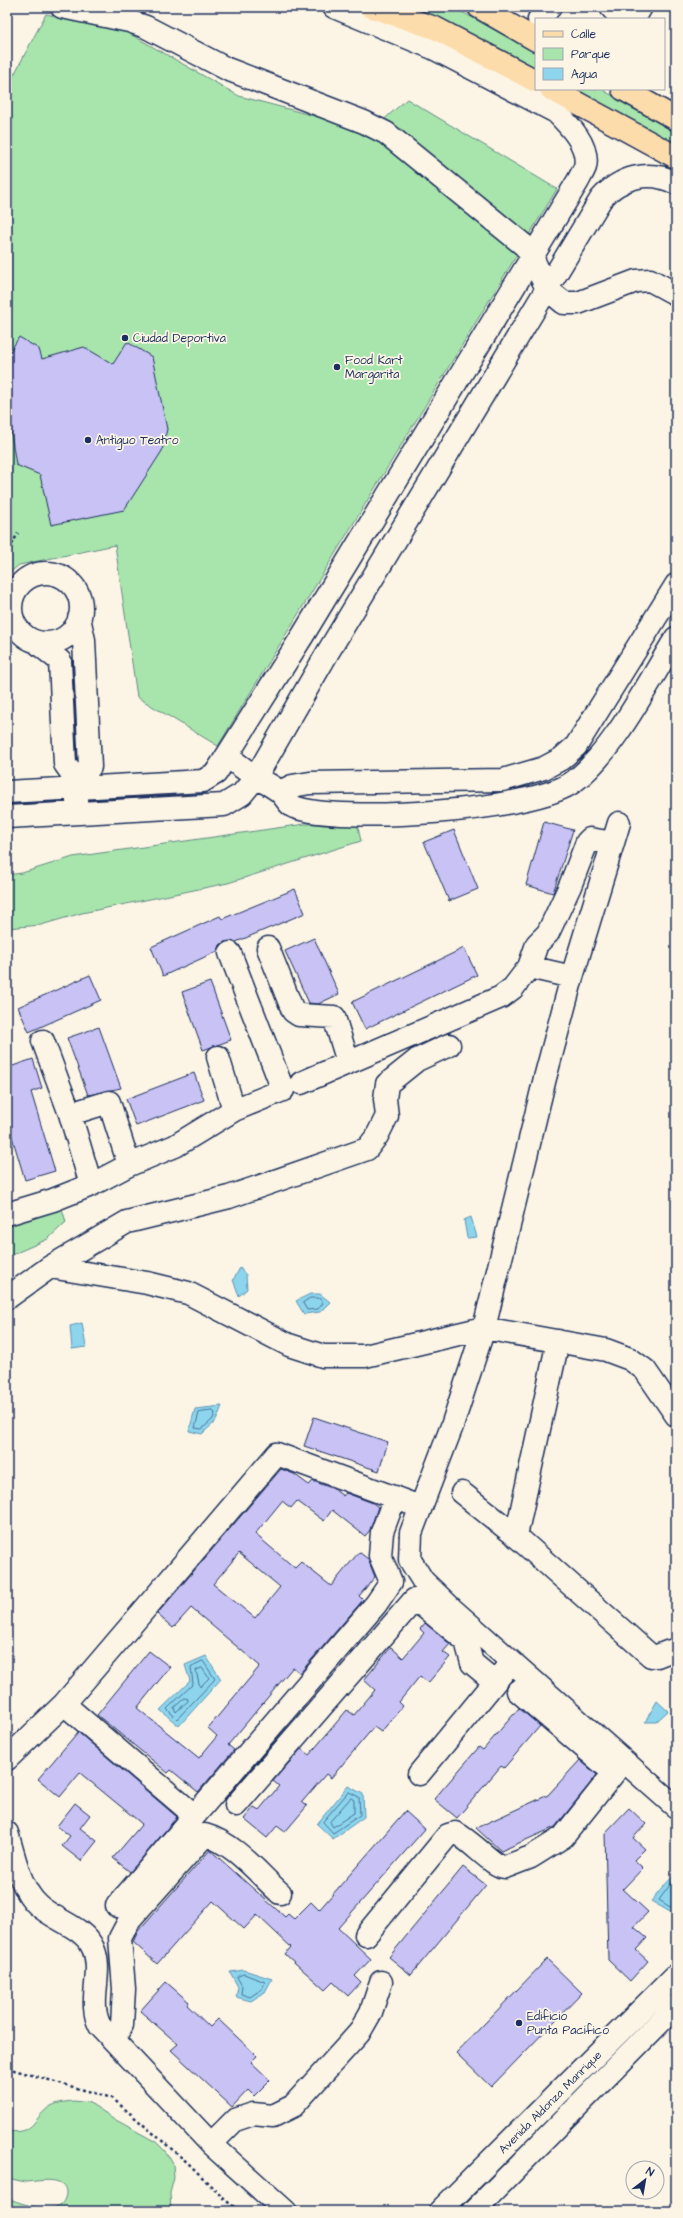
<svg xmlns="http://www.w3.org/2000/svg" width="683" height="2218" viewBox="0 0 683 2218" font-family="'Architects Daughter',sans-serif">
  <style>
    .green { fill: #a8e5ac; stroke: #628a85 }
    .water { fill: #8cd5ed; stroke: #5f93b4 }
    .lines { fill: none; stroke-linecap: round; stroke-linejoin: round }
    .shore { stroke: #487197; stroke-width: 1 }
    .building { fill: #c9c2f4; stroke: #1b2f5e; fill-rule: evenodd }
    .minor-casing { stroke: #1b2f5e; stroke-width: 25 }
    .major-casing { stroke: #1b2f5e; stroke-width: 25 }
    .path { stroke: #1b2f5e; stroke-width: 2.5; stroke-dasharray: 3 3; stroke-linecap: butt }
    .minor { stroke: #fcf5e5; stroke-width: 22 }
    .major { stroke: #fddcac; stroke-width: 22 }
    .poi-dot { fill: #1b2f5e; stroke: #fcf5e5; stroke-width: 1.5 }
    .labels { text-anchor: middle; stroke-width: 3.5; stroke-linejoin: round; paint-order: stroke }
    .poi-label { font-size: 12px; fill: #1b2f5e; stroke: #fcf5e5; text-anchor: start }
    .street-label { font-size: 12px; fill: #1b2f5e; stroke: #fcf5e5 }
  </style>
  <rect width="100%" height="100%" fill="#fcf5e5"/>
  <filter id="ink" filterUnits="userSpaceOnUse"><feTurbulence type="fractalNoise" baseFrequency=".025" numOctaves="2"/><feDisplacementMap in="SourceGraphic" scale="8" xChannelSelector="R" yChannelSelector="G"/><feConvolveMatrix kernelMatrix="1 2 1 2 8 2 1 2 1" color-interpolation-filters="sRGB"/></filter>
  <g filter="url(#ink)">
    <path class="green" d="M413,7H453L536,53V68L457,27Z
      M46,14L125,31L239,96L371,131L407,99L557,189L218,746L137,697L115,545L19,565L7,575V88Z
      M574,89H602L606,92L676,132V146Z
      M357,823L361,841L228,883L82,913L41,925L7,928V875L22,873L73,857L305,824Z
      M59,1199L66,1222L48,1239L7,1257V1213Z
      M74,2101L90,2103L116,2120L156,2142L166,2152L173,2164L174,2178L170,2193L171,2211H7V2198C20,2203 59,2218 65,2198C67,2193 66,2187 62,2184C53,2177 35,2182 25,2182C19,2181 13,2179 7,2178V2131C34,2135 32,2120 48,2108C56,2102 65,2102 74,2101Z"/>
    <path class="water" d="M471,1217L477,1237L467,1238L464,1220Z
      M240,1268L246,1275L247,1289L239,1296L233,1280Z
      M310,1294H320L330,1302L320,1312L304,1314L296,1301Z
      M82,1323L86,1347L72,1349L70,1326Z
      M222,1406L216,1421L202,1434L189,1431L195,1409Z
      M206,1656L221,1679L179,1726L160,1710L190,1681L185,1665Z
      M657,1701L668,1711L656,1722H645Z
      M348,1786L363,1794L364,1817L333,1839L317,1824Z
      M676,1875V1909L670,1912L651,1901C659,1893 667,1880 676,1875Z
      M244,1970L272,1979L265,1992L251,2001L236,1997L238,1987L230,1972Z"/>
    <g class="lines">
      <path class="shore" d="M310,1298H319L323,1303L318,1309L307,1310L303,1303Z
        M213,1411L215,1413L213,1419L202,1429L195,1428L199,1413Z
        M203,1661L215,1679L177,1719L167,1709L193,1684L191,1667Z
        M202,1668L209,1678L200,1687L196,1671Z
        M185,1698L188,1699V1701L176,1712L174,1708Z
        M349,1792L359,1797L360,1815L333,1833L323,1822Z
        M351,1798L354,1800V1813L333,1827L330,1822Z
        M676,1880L672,1882L659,1900L670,1907L676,1906
        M244,1974L265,1982L262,1989L250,1997L241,1994L242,1986L237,1977Z"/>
    </g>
    <path class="building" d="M19,337L39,349L42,359L84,347L113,364L127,342L152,357L167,429L162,451L124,510L51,525L40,475L16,465L10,427L7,425V357Z
      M544,822L573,830L553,893L526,885Z
      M454,830L478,889L449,901L424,842Z
      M295,889L305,913L236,942H225L220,945L218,951L163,976L151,947L220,916L222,919Z
      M314,938L339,994L318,1004L309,1003L285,951Z
      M464,948L477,975L365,1029L352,1002Z
      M90,975L101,1000L29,1032L18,1007Z
      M210,982L231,1040L203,1050L182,992Z
      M99,1027L121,1088L88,1095L67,1038Z
      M33,1059L42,1088L31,1092L55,1171L25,1180L7,1120V1068Z
      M194,1073L204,1100L136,1126L126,1099Z
      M314,1417L388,1442L379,1471L304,1446Z
      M281,1469L294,1474L309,1485L313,1481L334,1489L343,1496L346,1493L373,1503L378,1507L370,1530L365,1536L332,1510L324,1521L297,1501L291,1508L282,1501L255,1534L295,1568L301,1562L331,1586L359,1552L368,1559L375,1577L359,1596L363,1600L300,1673L293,1667L228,1745L234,1750L198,1792L171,1770L168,1773L97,1715L149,1651L170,1667L137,1708L199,1758L217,1736L208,1728L260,1666L191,1608L173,1628L157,1614ZM239,1553L280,1587L255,1618L213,1584Z
      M425,1623L450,1644L443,1652L450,1657L428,1683L420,1676L399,1702L403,1706L381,1732L374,1727L331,1778L326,1774L302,1802L307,1806L285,1832L277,1826L267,1838L244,1819L254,1807L259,1810L279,1786L273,1781L301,1749L309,1755L347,1710L354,1715L375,1690L364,1680L391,1647L403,1658L424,1633L420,1629Z
      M519,1708L540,1726L504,1768L501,1766L457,1818L434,1799L479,1747L483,1750Z
      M78,1732L177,1817L130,1872L113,1858L142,1824L80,1773L60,1797L38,1779Z
      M580,1760L597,1775L555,1827L501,1851L476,1828L548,1795Z
      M75,1803L90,1815L80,1828L97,1841L81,1861L62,1846L70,1836L57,1826Z
      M629,1808L646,1824L633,1838L645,1849L634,1860L643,1868L623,1889L648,1912L634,1927L647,1938L636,1950L648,1961L630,1981L608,1960L605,1833Z
      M405,1811L425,1829L338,1928L371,1959L355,1976L361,1982L348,1996L333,1982L325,1990L285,1954L291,1947L257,1915L244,1929L213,1901L157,1964L133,1942L138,1931L210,1850L285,1917L288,1914L294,1919L311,1902L319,1910Z
      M463,1867L486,1885L411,1975L389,1957Z
      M547,1959L582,1993L491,2087L456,2053Z
      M166,1982L189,2002L187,2005L210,2027L218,2019L257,2056L251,2062L270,2080L254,2096L248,2090L232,2107L171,2050L178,2044L140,2011Z"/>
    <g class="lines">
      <g class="minor-casing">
        <path id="minor" d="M62,7L129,21L146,27L227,69L364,122L386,133L525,246L532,257L547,289L564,303H578L636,281L650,280L676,294
          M611,7L622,19
          M539,19L550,7
          M634,19L641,7
          M11 608a35 35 0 1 1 70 0a35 35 0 1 1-70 0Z
          M36,642L60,661L65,764L77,781V801
          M227,756C237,764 247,771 257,778C264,782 273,786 280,792C285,796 288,805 294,807C340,824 534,811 573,782C613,753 649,681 676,638
          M77,781L90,767L84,640L79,618
          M7,792L203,781L216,773L303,635L578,181C580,177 583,172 585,167C590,146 569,125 556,112L433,48L334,7
          M280,792L292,786L310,783L503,780L544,768L561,759L576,746L676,585
          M7,817L224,805L242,794L256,777L328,652L601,199C620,177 649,169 676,183
          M619,823L572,977L545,1078L484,1328L452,1426L411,1533L410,1560L423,1581L452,1609L676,1807
          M268,948L293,1011L299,1015L334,1017L348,1062
          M529,967L572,977
          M43,1041L70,1114L91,1185
          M218,1057L234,1110
          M301,1083L501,997L513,988L529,967L537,944L548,933L570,886L587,842L590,839L613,843
          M70,1114L109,1102L129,1165
          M7,1214L53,1200L91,1185L129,1165L175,1146L234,1110L283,1090L230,953
          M50,1267L147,1283L188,1293L289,1345L323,1356H365L484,1328L606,1350L630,1359L645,1370L676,1415
          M7,1298L50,1267L127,1222L229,1197L367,1149L377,1136L387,1116L385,1099L387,1084L417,1060L449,1045
          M462,1493L516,1536L651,1656H657L670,1651
          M516,1536L558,1341
          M64,1704L194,1815
          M7,1759L64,1704L277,1454L420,1507
          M419,1774L504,1671
          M236,1805L414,1600H416L466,1641L472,1663L495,1682
          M7,1833C14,1855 20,1889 38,1905C54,1920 84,1927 93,1948C104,1972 87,2002 100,2026L211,2144L285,2211
          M117,1906L376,1604L391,1582L380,1556L382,1532L395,1497
          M366,1935L448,1835L455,1833C469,1838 494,1868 505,1867L531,1857L563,1837L614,1773L518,1691
          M113,2039L122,2025L124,1989L120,1938L130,1919L205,1835C234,1843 258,1873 280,1893
          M211,2144L235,2120L253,2114L273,2116L293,2106L359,2033L371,2012L381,1982
          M440,2211L676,1975
          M474,2211L676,2006"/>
      </g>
      <g class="major-casing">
        <path id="major" d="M372,7L435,28L536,81
          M479,7L536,40
          M551,89L676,157
          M623,89L676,119"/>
      </g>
      <path class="path" d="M7,473L8,475
        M9,550L18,533
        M7,2068L112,2098L188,2163L225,2200L240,2211"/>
      <use href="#minor" class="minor"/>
      <use href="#major" class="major"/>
    </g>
  </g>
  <g class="poi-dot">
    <circle cx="125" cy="338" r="4"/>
    <circle cx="337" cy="367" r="4"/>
    <circle cx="88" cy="440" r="4"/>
    <circle cx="519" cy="2023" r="4"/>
  </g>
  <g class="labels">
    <g class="poi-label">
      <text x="133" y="342">Ciudad Deportiva</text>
      <text x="345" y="364">Food Kart<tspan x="345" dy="14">Margarita</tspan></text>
      <text x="96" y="444">Antiguo Teatro</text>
      <text x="527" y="2020">Edificio<tspan x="527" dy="14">Punta Pacífico</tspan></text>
    </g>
    <g class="street-label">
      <text transform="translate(550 2102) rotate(-45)" y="4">Avenida Aldonza Manrique</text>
    </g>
  </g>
  <rect width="683" height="2218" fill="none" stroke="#fcf5e5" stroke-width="24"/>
  <rect x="12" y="12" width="659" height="2194" fill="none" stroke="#1b2f5e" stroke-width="1.5" filter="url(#ink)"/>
  <rect x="535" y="18" width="130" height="72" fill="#fcf5e5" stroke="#a2a6af"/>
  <rect x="543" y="31" width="20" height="6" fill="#fddcac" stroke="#a2a6af"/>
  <text x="571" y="38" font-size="12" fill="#1b2f5e">Calle</text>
  <rect x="543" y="48" width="20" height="12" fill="#a8e5ac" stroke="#a2a6af"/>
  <text x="571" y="58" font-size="12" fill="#1b2f5e">Parque</text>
  <rect x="543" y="68" width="20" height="12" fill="#8cd5ed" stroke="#a2a6af"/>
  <text x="571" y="78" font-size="12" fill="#1b2f5e">Agua</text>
  <g transform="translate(645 2180) rotate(31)"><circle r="19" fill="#fcf5e5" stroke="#a2a6af"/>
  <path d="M0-3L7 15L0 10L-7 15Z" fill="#1b2f5e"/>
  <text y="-6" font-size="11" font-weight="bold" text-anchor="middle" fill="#1b2f5e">N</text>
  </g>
</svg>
